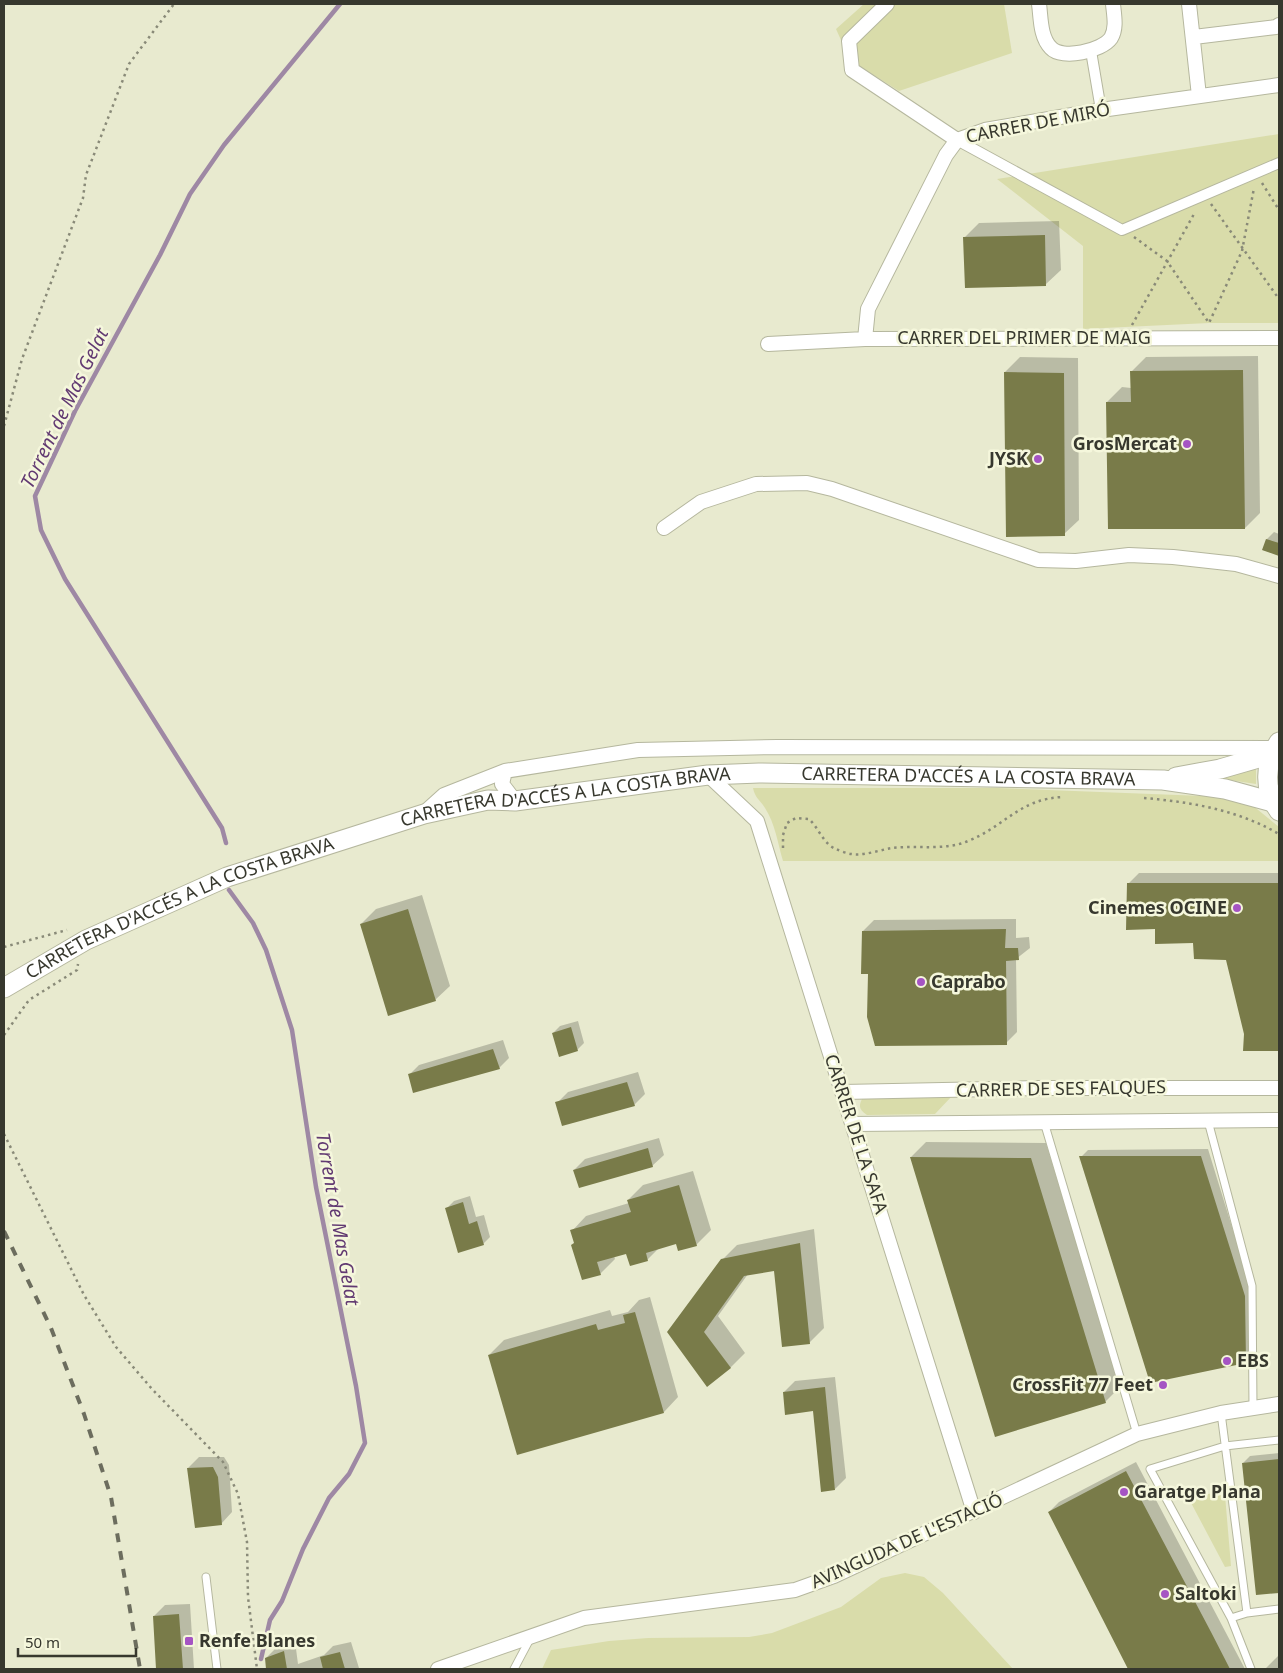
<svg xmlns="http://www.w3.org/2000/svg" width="1283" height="1673" viewBox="0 0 1283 1673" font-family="'Noto Sans',sans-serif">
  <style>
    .green { fill: #d9dcaa }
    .shadow { fill: #0003 }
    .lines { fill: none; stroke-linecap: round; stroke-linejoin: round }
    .stream { stroke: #9e88a4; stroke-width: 4.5 }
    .building { fill: #797b49 }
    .service-casing { stroke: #b5b79e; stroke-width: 9 }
    .pedestrian-casing { stroke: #b5b79e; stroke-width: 12 }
    .minor-casing { stroke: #b5b79e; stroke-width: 16 }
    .secondary-casing { stroke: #b5b79e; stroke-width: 21 }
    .path { stroke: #898a78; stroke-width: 2.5; stroke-dasharray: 2.5 4; stroke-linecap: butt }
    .service { stroke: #fff; stroke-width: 7 }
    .pedestrian { stroke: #fff; stroke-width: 10 }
    .minor { stroke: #fff; stroke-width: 14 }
    .secondary { stroke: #fff; stroke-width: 19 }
    .rail { stroke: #6c6d5e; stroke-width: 4; stroke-dasharray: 9 9; stroke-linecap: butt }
    .poi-dot { fill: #a554c3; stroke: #f5f7dc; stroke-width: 2 }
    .labels { text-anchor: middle; stroke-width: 5; stroke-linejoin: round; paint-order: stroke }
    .street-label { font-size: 18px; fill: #37382e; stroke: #f5f7dc }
    .poi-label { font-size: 18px; font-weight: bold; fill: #37382e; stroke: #f5f7dc; text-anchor: start }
    .water-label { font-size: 19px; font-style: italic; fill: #623a72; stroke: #f5f7dc }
  </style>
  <rect width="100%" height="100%" fill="#e8eacf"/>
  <path class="green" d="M864,4H1004L1012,53L899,91L850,60L836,29Z
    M1279,134V323H1209L1083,329V246L997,179Z
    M1256,765V784L1223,779V775Z
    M753,788H997L1229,797L1252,805L1279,827V861H783C778,844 775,823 765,808C760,800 755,798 753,788Z
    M867,1096H952L935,1114L867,1115C860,1110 858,1107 862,1099Z
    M1220,1491L1225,1495L1231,1566L1225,1567L1189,1499Z
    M905,1573L924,1577L943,1593L1013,1669H542L551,1650L609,1641L648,1638L749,1637L772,1633L841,1607L881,1578Z"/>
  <path class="shadow" d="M1059,221L1061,270L1046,284L964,238L979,223Z
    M1258,356L1260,513L1245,528L1107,402L1122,387L1131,388V372L1146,357Z
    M1020,357L1078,358L1079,520L1064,534L1005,372Z
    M1274,532L1279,534V555L1263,550L1267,539Z
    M1139,873H1279V1050H1244L1245,1034L1227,959L1195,942L1157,928L1128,884Z
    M422,895L450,986L435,1000L361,924L376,909Z
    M1016,919V938L1029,937L1030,948L1016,959L1017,1032L1006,1043L869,972L863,931L874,920Z
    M578,1021L584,1043L577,1050L553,1033L560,1026Z
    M503,1040L509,1058L499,1068L409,1075L419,1065Z
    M638,1072L645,1094L634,1105L557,1103L568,1092Z
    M659,1138L664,1155L652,1166L574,1170L585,1159Z
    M926,1142L1046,1143L1120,1387L1105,1402L911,1157Z
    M1208,1149L1251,1289L1252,1355L1245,1362L1081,1157L1088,1150Z
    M693,1171L711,1230L696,1245L677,1242L659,1248L647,1260L627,1253L614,1256L615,1259L600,1274L575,1243L572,1231L586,1216L629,1203L628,1200L643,1185Z
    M470,1196L476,1217L484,1215L490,1237L483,1244L447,1208L454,1201Z
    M814,1229L824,1328L809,1343L775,1270L748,1274L718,1316L745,1353L730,1368L669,1332L722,1260L737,1245Z
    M650,1297L678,1397L664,1412L489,1355L504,1340L610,1310L612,1316L628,1312L639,1300Z
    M835,1377L846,1478L835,1489L814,1410L784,1392L795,1381Z
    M1279,1453V1591L1257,1594L1243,1463L1250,1456Z
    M199,1457H224L229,1465L232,1512L221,1524L188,1468Z
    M1136,1462L1245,1669H1131L1049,1512L1059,1502Z
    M190,1604L194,1669H158L154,1616L165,1605Z
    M295,1641L298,1664L324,1655L333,1646L351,1642L359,1668L268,1669L266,1658L277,1647Z
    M1279,1655V1669H1265Z"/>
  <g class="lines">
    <path class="stream" d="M226,843L222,828L65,579L41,530L35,496L75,411L160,255L190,194L224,145L340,4
      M229,890L253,923L266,950L292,1030L316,1187L356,1386L365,1443L349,1474L329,1498L303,1549L282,1601L270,1620L261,1659"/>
  </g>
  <path class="building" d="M1045,235L1046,286L965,288L963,237Z
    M1243,370L1245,529H1108L1106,402H1131L1130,371Z
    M1004,372L1064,373L1065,536L1006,537Z
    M1266,539L1279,543V556L1262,550Z
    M1127,883H1279V1051H1243L1244,1034L1226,960L1194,959L1193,943L1155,944V929L1126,930Z
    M408,909L436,1001L388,1016L360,924Z
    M1006,929L1005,948H1018L1019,960L1006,961L1007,1045L875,1046L867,1017L868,974H861L862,931Z
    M571,1027L578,1051L559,1057L552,1033Z
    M493,1049L500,1069L413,1093L408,1074Z
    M627,1082L635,1106L562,1126L555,1102Z
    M648,1148L653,1167L579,1188L573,1170Z
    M1079,1156H1201L1245,1296L1246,1363L1150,1383Z
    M910,1157L1031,1158L1106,1403L995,1437Z
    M679,1185L697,1246L678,1251L676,1244L646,1253L648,1261L630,1266L626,1254L597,1262L601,1275L582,1280L571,1245L574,1243L570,1230L631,1212L627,1200Z
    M463,1202L469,1224L477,1221L484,1245L458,1253L445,1208Z
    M800,1243L810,1344L782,1347L774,1271L744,1276L704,1332L731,1368L707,1387L667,1332L721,1259Z
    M635,1312L664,1413L517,1455L488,1355L596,1324L598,1330L625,1323L623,1315Z
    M825,1387L835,1490L821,1492L813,1411L785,1415L783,1392Z
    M1279,1459V1593L1256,1595L1242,1463Z
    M213,1467L218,1477L222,1525L195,1528L187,1468Z
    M1126,1471L1211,1632L1230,1669H1128L1048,1512Z
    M179,1614L183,1669H156L153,1616Z
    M284,1651L287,1669H266L265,1658Z
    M340,1652L345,1669H323L320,1657Z"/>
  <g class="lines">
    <g class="service-casing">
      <path id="service" d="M1208,1121L1252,1286L1253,1407
        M1044,1122L1137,1434
        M1221,1413L1247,1613L1279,1609
        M206,1577L217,1669
        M1231,1618L1247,1613
        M514,1669L531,1637
        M1251,1669L1231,1618L1150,1469L1225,1446L1279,1440"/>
    </g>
    <g class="pedestrian-casing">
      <path id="pedestrian" d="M1091,51L1101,110
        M957,140L1122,230L1279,163"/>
    </g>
    <g class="minor-casing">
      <path id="minor" d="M887,4L849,41L852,70L957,140
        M1039,4C1041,18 1040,37 1051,48C1062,60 1102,51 1111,38C1117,28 1114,15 1113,4
        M1189,4L1199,96
        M1194,37L1276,27L1279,25
        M865,339L868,309L946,155L957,140L985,130L1101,110L1279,85
        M768,344L865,339L1279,338
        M664,528L701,502L756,484L807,483L832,489L1038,560L1076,561L1129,555L1173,557L1236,564L1279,576
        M505,771L502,784L515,801
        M708,775L757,821L974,1512
        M424,813L444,795L505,771L638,750L777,747L1275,748
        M843,1092L1038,1088H1279
        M853,1124L1279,1120
        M438,1669L584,1618L795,1590L834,1576L1137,1434L1221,1413L1279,1404"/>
    </g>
    <g class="secondary-casing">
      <g id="secondary">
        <path d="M1176,777L1220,769L1272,754"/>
        <path d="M1279,811C1263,790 1265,763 1279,742"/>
        <path id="s1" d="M4,988L86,940L227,877L424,814L488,800L515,801L708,775L759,773L1163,780L1225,789L1273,802"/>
      </g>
    </g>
    <path class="path" d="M1262,183L1279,210
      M1211,204L1279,299
      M1134,237L1167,261L1209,323L1242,251L1254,188
      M1132,325L1194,214
      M4,426L22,359L83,198L86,175L129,64L174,4
      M1144,798C1191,802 1238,810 1279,834
      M783,848V835L787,823L796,818L809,819C819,828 823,844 836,849C840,851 846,853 851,854C865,856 879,850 892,848C917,845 945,851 968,841C1004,827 1020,798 1064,797
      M4,947L67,930
      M4,1035L29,1000L77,970L78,964
      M4,1134L84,1295L116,1347L152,1389L223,1462L238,1494L247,1542L248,1597L257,1669"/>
    <use href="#service" class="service"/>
    <use href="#pedestrian" class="pedestrian"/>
    <use href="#minor" class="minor"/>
    <use href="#secondary" class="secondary"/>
    <path class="rail" d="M4,1231L51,1328L84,1414L111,1497L140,1669"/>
  </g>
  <g class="poi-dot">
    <circle cx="1187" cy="444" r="5"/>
    <circle cx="1038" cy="459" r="5"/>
    <circle cx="1237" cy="908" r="5"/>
    <circle cx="921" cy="982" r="5"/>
    <circle cx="1227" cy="1361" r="5"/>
    <circle cx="1163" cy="1385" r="5"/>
    <circle cx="1124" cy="1492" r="5"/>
    <circle cx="1165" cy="1594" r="5"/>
    <rect x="184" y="1636" width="10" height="10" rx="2.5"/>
  </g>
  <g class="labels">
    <g class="street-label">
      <text transform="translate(1038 123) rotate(-11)" y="6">CARRER DE MIRÓ</text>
      <text x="1024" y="344">CARRER DEL PRIMER DE MAIG</text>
      <text dy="6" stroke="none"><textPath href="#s1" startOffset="1004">CARRETERA D'ACCÉS A LA COSTA BRAVA</textPath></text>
      <text dy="6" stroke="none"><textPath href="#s1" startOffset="599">CARRETERA D'ACCÉS A LA COSTA BRAVA</textPath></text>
      <text dy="6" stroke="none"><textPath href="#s1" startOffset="194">CARRETERA D'ACCÉS A LA COSTA BRAVA</textPath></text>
      <text transform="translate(1061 1089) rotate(-1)" y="6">CARRER DE SES FALQUES</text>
      <text transform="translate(856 1134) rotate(72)" y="6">CARRER DE LA SAFA</text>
      <text transform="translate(907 1541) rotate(-24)" y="6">AVINGUDA DE L'ESTACIÓ</text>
    </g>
    <g class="poi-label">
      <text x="1177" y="450" text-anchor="end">GrosMercat</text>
      <text x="1028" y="465" text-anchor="end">JYSK</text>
      <text x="1227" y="914" text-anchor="end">Cinemes OCINE</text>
      <text x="931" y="988">Caprabo</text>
      <text x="1237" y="1367">EBS</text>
      <text x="1153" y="1391" text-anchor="end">CrossFit 77 Feet</text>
      <text x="1134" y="1498">Garatge Plana</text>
      <text x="1175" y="1600">Saltoki</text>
      <text x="199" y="1647">Renfe Blanes</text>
    </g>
    <g class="water-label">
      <text transform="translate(64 408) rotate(-64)" y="7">Torrent de Mas Gelat</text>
      <text transform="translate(338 1219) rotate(80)" y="7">Torrent de Mas Gelat</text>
    </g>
  </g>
  <rect width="1283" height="1673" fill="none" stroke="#37382e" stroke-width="10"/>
  <path d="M18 1648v8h118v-8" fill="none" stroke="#37382e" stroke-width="2.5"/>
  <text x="25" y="1648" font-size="15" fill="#37382e" stroke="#f5f7dc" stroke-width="4" paint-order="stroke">50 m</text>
</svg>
